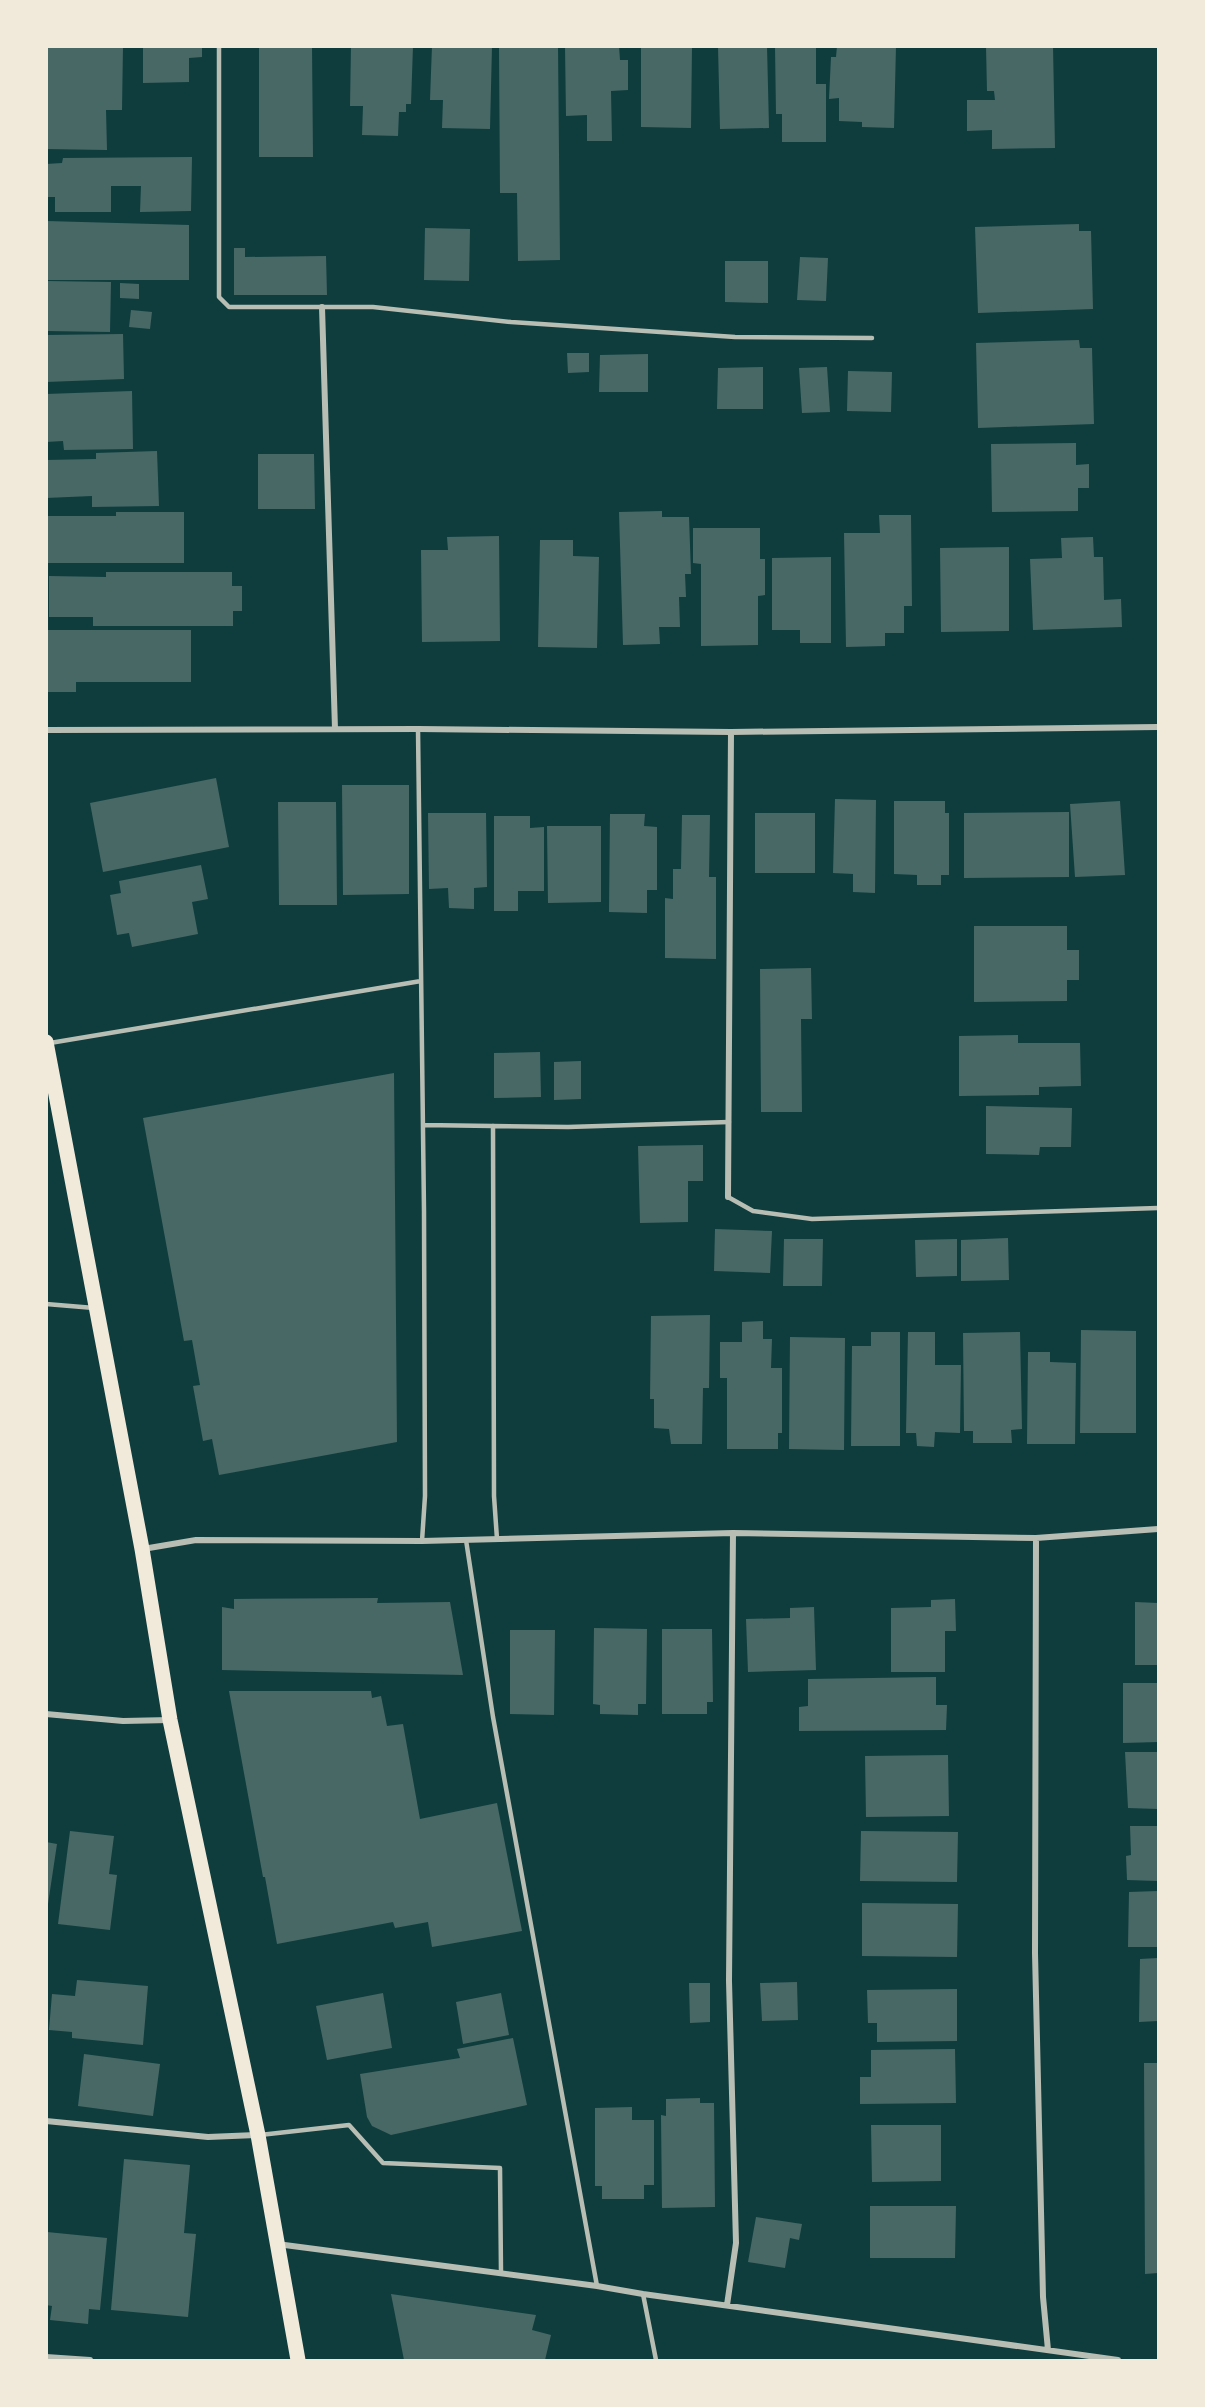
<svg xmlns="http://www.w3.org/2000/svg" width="1205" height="2407" viewBox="0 0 1205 2407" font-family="'Source Sans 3',sans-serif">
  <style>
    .building { fill: #486865 }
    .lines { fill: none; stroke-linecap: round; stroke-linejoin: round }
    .service { stroke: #b8beb3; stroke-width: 4.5 }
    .minor { stroke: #b8beb3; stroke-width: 6 }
    .primary { stroke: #f1e9da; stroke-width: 15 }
  </style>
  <rect width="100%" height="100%" fill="#0f3d3e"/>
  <path class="building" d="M46,46H123L122,110H106L107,150L46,149Z
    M143,46H202V57L189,58V82L143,83Z
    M259,46H312L313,157H259Z
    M351,46H413L411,104H406V112H399L398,136L362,135L363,106H350Z
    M432,46H492L490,129L442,128L443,100H430Z
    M499,46H558L560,260L518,261L517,193H500Z
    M565,46H619L620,60H628V90L611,91L612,141H587V115L566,116Z
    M641,46H692L691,128L641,127Z
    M718,46H767L769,128L720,129Z
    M775,46H816V84H826V142H782V114H776Z
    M837,46H896L894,128L862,127V122L839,121V98L829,99L831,57H836Z
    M986,46H1053L1055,148L992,149V130L967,131V100H995L994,91H987Z
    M192,157L191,211L140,212L141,186H111V212H55V197H46V164L62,163L63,158Z
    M46,221L189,225V280H46Z
    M1079,224V231H1091L1093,309L978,313L975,227Z
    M425,228L470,229L469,281L424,280Z
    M234,248H245V257L326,256L327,295H234Z
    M800,257L828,258L826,301L797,300Z
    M725,261H768V303L725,302Z
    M46,281L111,282L110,332L46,331Z
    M120,283L139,284V299L120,298Z
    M131,310L152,312L150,329L129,327Z
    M123,334L124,379L46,382V335Z
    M1079,340L1080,348H1092L1094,424L978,428L976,343Z
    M567,353H589V372L568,373Z
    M648,354V392H599L600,355Z
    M763,367V409H717L718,368Z
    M827,367L830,412L802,413L799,368Z
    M848,371L892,372L891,412L847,411Z
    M132,391L133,449L64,450L63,441L46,442V394Z
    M1076,443V465L1089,464V488H1078V511L992,512L991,444Z
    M157,451L159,506L92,507V496L46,498V460L96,459V453Z
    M258,454H314L315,509H258Z
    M662,511V517H689L691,574H685L686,597H679L680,627H659L660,644L623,645L619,512Z
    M116,512H184V563H46V516H116Z
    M879,515H911L912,606H904V633H885V646L846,647L844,533H880Z
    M693,528H760V559H765V595L758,596V645L701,646V564L693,563Z
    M499,536L500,641L422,642L421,550H448L447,537Z
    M1093,537L1094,557H1103L1104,600L1121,599L1122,627L1033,630L1030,559L1062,558L1061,538Z
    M540,540H573V556L599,557L597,648L538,647Z
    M1009,547V631L941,632L940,548Z
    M831,557V643H800V630H772V558Z
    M106,572H232V586H242V611H233V626H93V617H49V576L106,577Z
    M46,630H191V682H76V692H46Z
    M216,778L229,847L103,872L90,803Z
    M342,785H409V894L343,895Z
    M835,799L876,800L875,893L853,892V874L833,873Z
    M894,801H945V813H949V875H941V885H917V875L894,874Z
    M1120,801L1125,875L1075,877L1070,804Z
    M278,802H336L337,905H279Z
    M1069,812V877L964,878V813Z
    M428,813H486L487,887L474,888V909L449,908L448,888L429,889Z
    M755,813H815V873H755Z
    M610,814H645L644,826L657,827V890H647V913L609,912Z
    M682,815H710L709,877H716V959L665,958V898L673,899V869H681Z
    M494,816H530V828L544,827V891H518V911H494Z
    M547,826H601V902L548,903Z
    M201,865L208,899L192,902L198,934L132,947L129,933L117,935L110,895L121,893L119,881Z
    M974,926H1067V950H1079V980H1067V1001L974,1002Z
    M811,968L812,1019H801L802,1112H761L760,969Z
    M1018,1035V1043H1080L1081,1086L1039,1087V1095L959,1096V1036Z
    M540,1052L541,1097L494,1098V1053Z
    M581,1061V1099L554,1100V1062Z
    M394,1073L397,1442L219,1475L212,1439L203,1441L193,1386L200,1385L192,1340L184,1341L143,1118Z
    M986,1106L1072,1108L1071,1147H1040L1039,1155L986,1154Z
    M703,1145V1181H688V1222L640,1223L638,1146Z
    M715,1229L772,1231L770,1273L714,1271Z
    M1008,1238L1009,1280L961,1281V1240Z
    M784,1239H823L822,1286H783Z
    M957,1239V1276L916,1277L915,1240Z
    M710,1315L709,1388H703L702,1444H671L669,1429L654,1428V1399H650L651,1316Z
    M763,1321V1339H772L771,1368H782V1433H778V1449H727V1378H720V1342H742V1322Z
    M1081,1330L1136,1331V1433H1080Z
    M871,1332H900V1446H851L852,1346H871Z
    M908,1332H935V1365H961L960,1433L935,1432L934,1447L917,1446L916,1433H906Z
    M1020,1332L1022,1429L1011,1430L1012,1443H973V1431H964L963,1333Z
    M790,1337L845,1338L844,1450L789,1449Z
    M1028,1352H1050V1362L1076,1363L1075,1444H1027Z
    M378,1598L377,1603L450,1602L463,1675L222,1670V1607L234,1609V1599Z
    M955,1599L956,1631H945V1672H891V1608L931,1607V1600Z
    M1135,1602L1158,1603V1665H1135Z
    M814,1607L816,1670L748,1672L746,1619L790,1618V1608Z
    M594,1628L647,1629L646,1704H638V1715L600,1714V1705L593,1704Z
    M662,1629H712L713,1702H707V1714H662Z
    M510,1630H555L554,1715L510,1714Z
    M936,1677V1705H947L946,1730L799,1731V1707L808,1706V1679Z
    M1123,1683H1158V1742L1123,1743Z
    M229,1691H371L372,1698L381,1696L387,1726L403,1724L420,1819L497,1803L522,1931L432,1947L428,1922L395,1928L393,1922L277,1944L265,1877H263Z
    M1125,1752H1158V1809L1128,1808Z
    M948,1755L949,1816L866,1817L865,1756Z
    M1130,1826H1158V1881L1127,1880L1126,1856L1131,1855Z
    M70,1831L114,1836L109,1874L117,1875L110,1930L58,1924Z
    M861,1831L958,1832L957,1882L860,1881Z
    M46,1842L57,1844L48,1904H46Z
    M1158,1891V1947H1128L1129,1892Z
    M862,1903L958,1904L957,1957L862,1956Z
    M1158,1958V2021L1139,2022L1140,1959Z
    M77,1980L148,1986L143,2045L72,2038V2032L49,2030L52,1994L75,1996Z
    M797,1982L798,2020L762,2021L760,1983Z
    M689,1983H710V2022L690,2023Z
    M957,1989V2041L877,2042V2023H868L867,1990Z
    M383,1993L392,2048L327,2060L316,2006Z
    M501,1993L509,2035L463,2044L456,2002Z
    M513,2038L527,2105L391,2135L372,2126L367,2117L360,2074L460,2058L457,2049Z
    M955,2049L956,2103L860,2104V2077H871V2050Z
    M84,2054L160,2064L153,2116L78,2106Z
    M1144,2063H1158V2273L1145,2274Z
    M700,2098V2103H714L715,2207L662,2208L661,2115L666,2116V2099Z
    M632,2107V2120H654V2185H644V2199H602V2186H595V2108Z
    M871,2125H941V2181L872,2182Z
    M124,2159L190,2165L184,2233L196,2234L188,2317L111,2310Z
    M870,2206H956L955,2258H870Z
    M756,2217L802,2224L799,2240L790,2238L785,2268L748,2262Z
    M47,2232L107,2238L100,2310L89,2309L88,2324L50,2320L52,2306L46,2305Z
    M391,2294L536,2315L532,2330L551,2335L545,2360H404Z"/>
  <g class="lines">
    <path class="service" d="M219,46V297L229,307H373L511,322L735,337L872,338
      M418,729L424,1211L425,1496L422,1541
      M50,1043L421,981
      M423,1125L568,1127L729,1122
      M493,1126L494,1496L497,1539
      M728,1197L753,1211L812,1219L1158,1208
      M46,1304L94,1308
      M466,1540L493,1717L597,2286
      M260,2135L349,2125L383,2163L500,2168L501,2273
      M643,2294L656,2360"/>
    <path class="minor" d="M322,307L335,729
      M46,730L418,729L731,732L1158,727
      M728,1197L731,732
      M1036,1538L1035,1953L1043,2297L1048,2350
      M143,1549L196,1540L422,1541L733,1533L1036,1538L1158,1529
      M46,1714L123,1721L170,1720
      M46,2121L208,2137L258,2135
      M277,2244L597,2286L643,2294L1118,2360
      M727,2305L736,2243L729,1981L733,1533
      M46,2357L90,2360"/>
    <path class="primary" d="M46,1042L142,1549L170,1720L258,2135L298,2360"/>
  </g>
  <rect width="1205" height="2407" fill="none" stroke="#f1e9da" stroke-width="96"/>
</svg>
